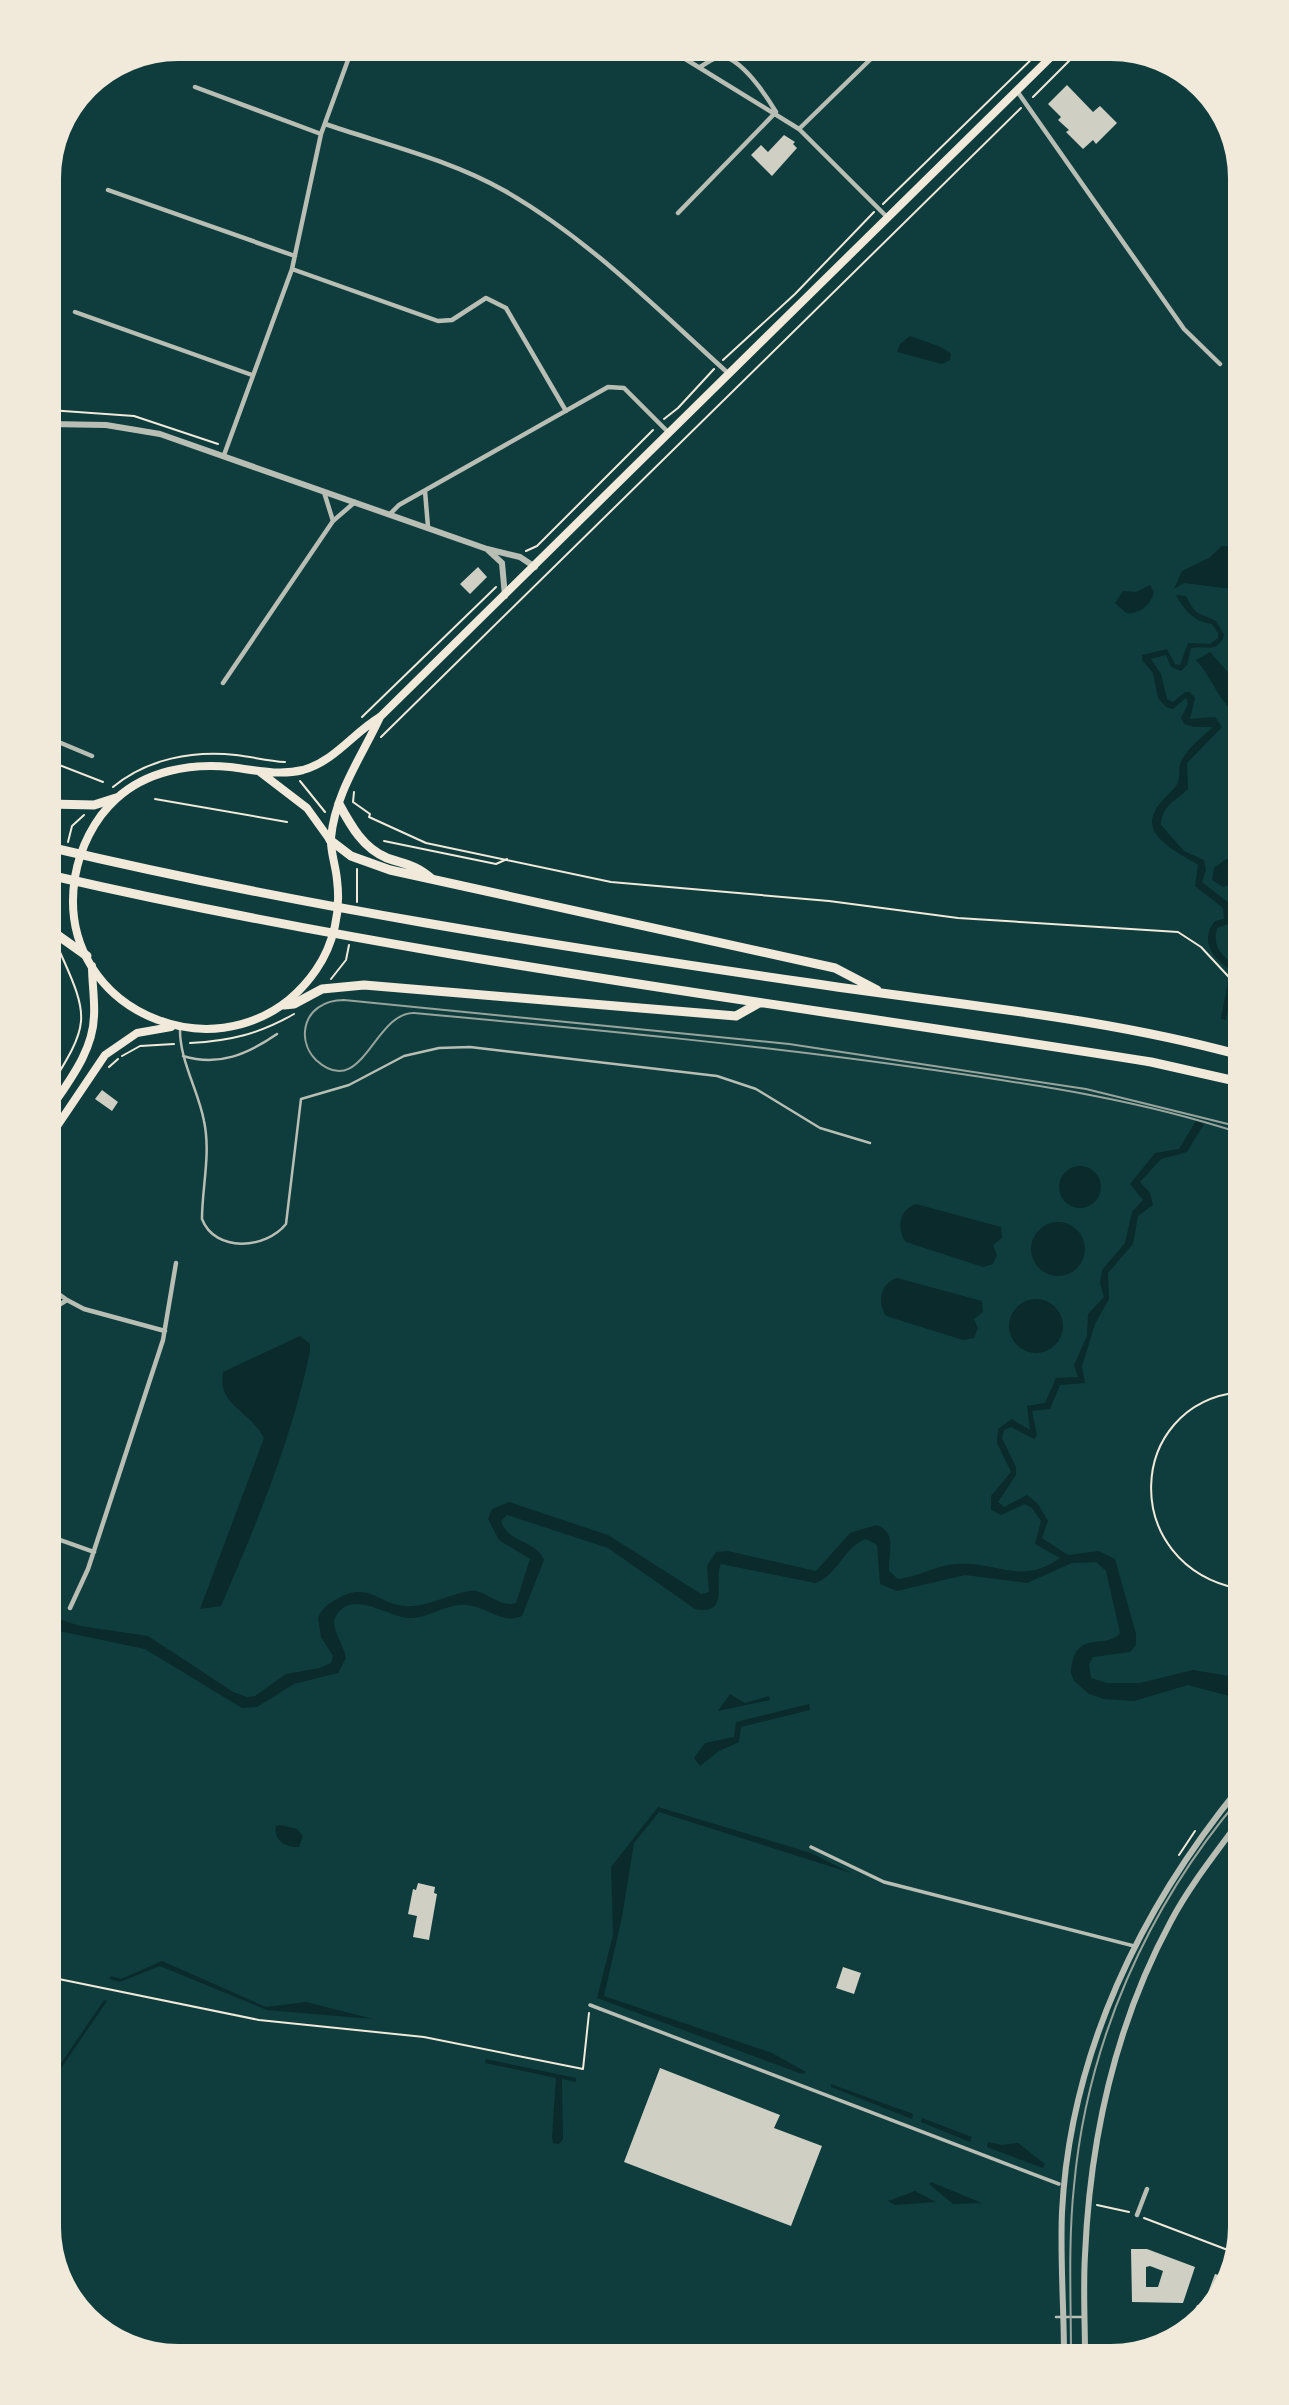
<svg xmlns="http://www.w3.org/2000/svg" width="1289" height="2405" viewBox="0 0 1289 2405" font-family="Lato,sans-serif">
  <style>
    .water { fill: #0a2a2b }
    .building { fill: #cfcfc3; fill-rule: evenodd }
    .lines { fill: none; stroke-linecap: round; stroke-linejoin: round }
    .path { stroke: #f1e9da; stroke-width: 2 }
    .service { stroke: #b8beb3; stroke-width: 2.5 }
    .pedestrian { stroke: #b8beb3; stroke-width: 3.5 }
    .minor { stroke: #b8beb3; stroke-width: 4.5 }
    .tertiary { stroke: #b8beb3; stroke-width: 6 }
    .primary { stroke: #f1e9da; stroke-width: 8 }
    .motorway { stroke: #f1e9da; stroke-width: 9 }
    .tram { stroke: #97a49c; stroke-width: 2 }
  </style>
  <rect width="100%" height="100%" fill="#0f3d3e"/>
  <path class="water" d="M910,336C922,341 944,346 951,354L950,360L942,364L897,352L900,344Z
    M1240,543V590L1184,583L1174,589L1182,571L1209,558L1222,546L1235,547Z
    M1150,585L1154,592C1151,605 1139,615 1126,613L1115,603L1123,591L1136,592Z
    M1176,595L1186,596C1197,617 1196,611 1216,621L1224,635C1218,654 1206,645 1191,648L1187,665L1181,671L1171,667L1166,655L1151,659L1161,674L1167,699L1173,702L1185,692H1190L1195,698L1190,719L1215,717L1222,727L1187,763L1188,789C1175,802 1162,805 1161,825L1184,851L1204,860L1206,870L1202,882L1229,903L1232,923L1217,928C1212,950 1223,953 1235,968L1234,979L1229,975L1230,969C1213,958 1199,941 1215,921L1224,919L1223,908L1195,886L1198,865C1185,856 1145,839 1153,816C1157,803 1168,796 1176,786C1181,779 1178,771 1180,764C1185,750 1202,737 1213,727H1194L1184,724L1181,718L1188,704L1186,698L1173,709L1166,707L1158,698L1153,673L1142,660V655L1167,649L1175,664L1180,665L1188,643L1210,644L1218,638V633L1212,624C1193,622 1183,608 1176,595Z
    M1210,652L1240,686V717C1219,703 1213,679 1196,660Z
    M1226,859H1240V873H1236L1229,885L1223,887L1212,880L1214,868Z
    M1228,981L1232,985L1226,1020L1221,1019Z
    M1196,1121L1204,1124L1187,1152L1161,1159L1140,1182L1150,1193L1153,1205L1138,1216L1133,1244L1108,1273L1109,1299L1095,1324L1082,1366L1085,1383L1060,1385L1050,1409L1032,1411L1037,1435L1034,1439L1011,1427L1004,1430L1002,1438L1016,1467V1475L998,1502L1004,1507L1027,1495L1038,1504L1048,1521L1042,1538L1068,1555L1099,1551L1115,1559L1136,1634V1645L1130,1652L1093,1657L1089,1664L1091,1678L1107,1683H1140L1193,1670L1240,1678V1699L1188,1685L1134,1701L1104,1699L1089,1694L1074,1681L1071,1673C1074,1627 1105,1651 1120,1633L1106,1571L1096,1562L1072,1563L1027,1583L965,1575L897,1591L880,1584L877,1545L866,1539C843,1547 838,1576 815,1583L721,1564C713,1579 731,1617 695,1609L608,1548L507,1515L501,1521C507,1543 537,1540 544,1560L522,1616C502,1625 486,1606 466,1605C447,1603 429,1619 409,1618C387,1617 350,1587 335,1618C330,1627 345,1647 346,1658L338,1673L294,1684L257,1707L242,1708L145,1649L49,1629V1616L80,1626L148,1636L233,1692L247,1697L255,1696L286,1674L320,1668L331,1663L333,1656L321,1637L318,1618C322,1608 328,1604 337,1599C372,1579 380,1609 413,1606C432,1605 463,1589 476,1591C489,1594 503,1608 516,1603L530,1559L499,1540L488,1519L492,1509L509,1502L608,1535L701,1594L709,1592L707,1566L716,1552L728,1551L816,1571L850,1533L876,1525C898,1532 888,1553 889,1571L898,1579C918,1577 936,1565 956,1564C998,1561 1021,1586 1060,1558L1035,1544L1041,1521L1032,1508L1025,1504L1001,1515L991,1510V1496L1011,1472L997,1443L998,1429L1012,1419L1030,1430L1027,1406L1045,1403L1056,1378L1078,1377L1074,1365L1087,1336L1088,1314L1104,1297L1100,1283L1102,1270L1125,1243L1132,1212L1143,1200L1130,1184L1155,1153L1179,1149Z
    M1059 1187a21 21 0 1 1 42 0a21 21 0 1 1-42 0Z
    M916,1204L1001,1227L1002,1238L993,1245L997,1255L993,1264L983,1267L906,1242C896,1229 899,1209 916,1204Z
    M1031 1249a27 27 0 1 1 54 0a27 27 0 1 1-54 0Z
    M897,1278L982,1301L983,1312L974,1319L978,1328L974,1338L963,1340L886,1316C877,1303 880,1283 897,1278Z
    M1009 1326a27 27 0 1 1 54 0a27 27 0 1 1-54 0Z
    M300,1336L310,1344V1352C291,1441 257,1523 221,1606L200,1609L264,1438C249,1409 217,1406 223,1372Z
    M730,1694L745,1703L769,1696L770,1700L718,1711Z
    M809,1704L810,1710L741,1727L739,1742L719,1751L700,1766L694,1758L705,1743L734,1737L736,1722Z
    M658,1807L811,1853L851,1873L659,1812L634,1843L622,1917L604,1996L772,2053L806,2072L802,2074L597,1998L613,1935L611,1867Z
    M280,1825L297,1829L303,1836L299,1847C286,1848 273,1840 276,1826Z
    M162,1961L266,2007L306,2002L373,2019L267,2010L160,1966L120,1982L109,1979L111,1976L121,1979Z
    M104,2000L107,2001L49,2086V2081Z
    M486,2059L576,2078V2082L562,2079L563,2139L559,2144L553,2143L552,2137L556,2078L485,2063Z
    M831,2084L913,2114L912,2119L831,2087Z
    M922,2118L972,2137L970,2142L921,2122Z
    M988,2142L1002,2145L1018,2143L1045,2164L1043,2168L987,2147Z
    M931,2182L982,2203L953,2204L929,2184Z
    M915,2191L936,2202L895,2205L888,2201Z"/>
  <path class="building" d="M1067,85L1093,112L1100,106L1117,123L1096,144L1093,140L1083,149L1066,132L1069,130L1058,120L1061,117L1048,104Z
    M784,135L795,142L793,144L797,148L772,176L751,155L761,145L768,152Z
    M478,567L487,577L470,594L460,584Z
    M102,1090L118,1102L112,1111L95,1099Z
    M418,1883L435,1887L434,1893L437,1894L429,1940L413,1937L417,1916L408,1914L413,1889L416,1890Z
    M843,1967L861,1973L854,1994L836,1988Z
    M660,2068L780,2115L774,2128L822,2146L791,2226L624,2162Z
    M1131,2249H1147L1195,2267L1183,2303L1132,2302ZM1150,2266L1163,2271L1158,2287H1146V2267Z
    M1215,2274L1225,2277L1218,2299L1190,2322L1197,2305L1203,2306Z"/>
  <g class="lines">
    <path class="path" d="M1033,97L1081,49
      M883,204L1042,49
      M723,360L795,294L874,212
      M49,410L134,416L218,444
      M664,419L678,408L714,369
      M526,551L537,546L653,430
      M362,717L496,587
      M381,737L1021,108
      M49,761L103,782
      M300,781L325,812
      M113,787C147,759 193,750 236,755C253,757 268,761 285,762
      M354,792L353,802L370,814L369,817L426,843L611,882L829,901L958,918L1178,932L1201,947L1240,989
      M155,799L287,822
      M384,841L496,864L507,859
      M68,842L72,826L84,815
      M357,869V902
      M53,920L55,888
      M331,979L346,960L349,945
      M190,1043C230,1041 259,1034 294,1014
      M122,1056L140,1046L174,1044
      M109,1067L118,1059
      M49,1089C89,1024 91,1020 59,950
      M1240,1589C1118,1565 1125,1404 1240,1392
      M1179,1855L1195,1831
      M49,1977L259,2020L424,2037L583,2069L589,2013
      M1097,2205L1129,2212
      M1144,2218L1233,2252"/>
    <path class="service" d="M180,1027C179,1060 198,1089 204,1121C211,1154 202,1187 202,1219C215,1253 266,1249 286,1224L301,1099L349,1085L404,1056L439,1048L470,1047L717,1076L756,1089L820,1128L870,1143
      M183,1056C219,1067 248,1054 277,1034
      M1056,2317H1082"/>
    <path class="pedestrian" d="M811,1847L884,1882L1134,1946
      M590,2005L1059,2184"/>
    <path class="minor" d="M669,49L799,129L888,218
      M195,87L321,134
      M1017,91L1184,329L1220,364
      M325,124C384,144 451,160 505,191C589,239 658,310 729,374
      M799,129L881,49
      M108,190L295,256
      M678,213L776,112C767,97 740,55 720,57C714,57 706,64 700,67
      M292,269L438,321L452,320L486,298L506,308L566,411
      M75,312L252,375
      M224,455L292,269L321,134L352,49
      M425,491L428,527
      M324,492L333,521
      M390,514L399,505L608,387L624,388L668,432
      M223,683L333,521L355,502
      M49,738L92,756
      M49,1287L67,1300L54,1308
      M67,1300L84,1309L165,1331
      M49,1324L54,1308
      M49,1536L94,1552
      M70,1608L88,1569L163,1340L176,1263
      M1137,2215L1147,2189"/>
    <path class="tertiary" d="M49,424L106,425L160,434L487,549L520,557L535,567
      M488,550L502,563L505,596
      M1064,2356C1064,2308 1060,2259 1062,2212C1070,2053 1141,1908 1240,1787
      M1085,2356C1085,2322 1083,2288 1085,2255C1090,2139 1116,2023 1171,1921C1190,1885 1216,1853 1240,1820"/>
    <path class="primary" d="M380,717C362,756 335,793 331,838C330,851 336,866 337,880C341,911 334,944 316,970C236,1086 52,1017 75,877C80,848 94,819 116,799C146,771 190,763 230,767C254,770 279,776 303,770C335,761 353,733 380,717L1059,49
      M260,772L307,808L330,840
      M49,1111C68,1082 93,1052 94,1016C95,1000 92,983 92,966
      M49,1138L105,1055L137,1033L171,1027"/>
    <path class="motorway" d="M49,804L94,805L116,798
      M339,804C351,826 363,848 387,858C407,865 414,864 432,879
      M330,840L351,856L390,870L835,968L877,990
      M49,847C298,906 550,945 803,982C948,1004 1098,1016 1240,1055
      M49,875C413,959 783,1003 1151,1062L1240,1082
      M49,929L87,956
      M284,1005L294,1004L322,989L364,985L736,1016L759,1003"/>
    <path class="tram" d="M1240,1133C1140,1100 1038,1085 934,1070C761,1045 588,1029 414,1013C374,1012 362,1102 316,1060C308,1052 304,1041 305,1031C307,1010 325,1000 344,1000L789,1044L1086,1089L1240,1127
      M1071,2356C1071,2299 1068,2243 1074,2186C1087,2043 1147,1907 1240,1798"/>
  </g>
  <path d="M0 0H1289V2405H0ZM178 61H1111A117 117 0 0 1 1228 178V2227A117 117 0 0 1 1111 2344H178A117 117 0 0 1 61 2227V178A117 117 0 0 1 178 61Z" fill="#f1e9da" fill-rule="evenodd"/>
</svg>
